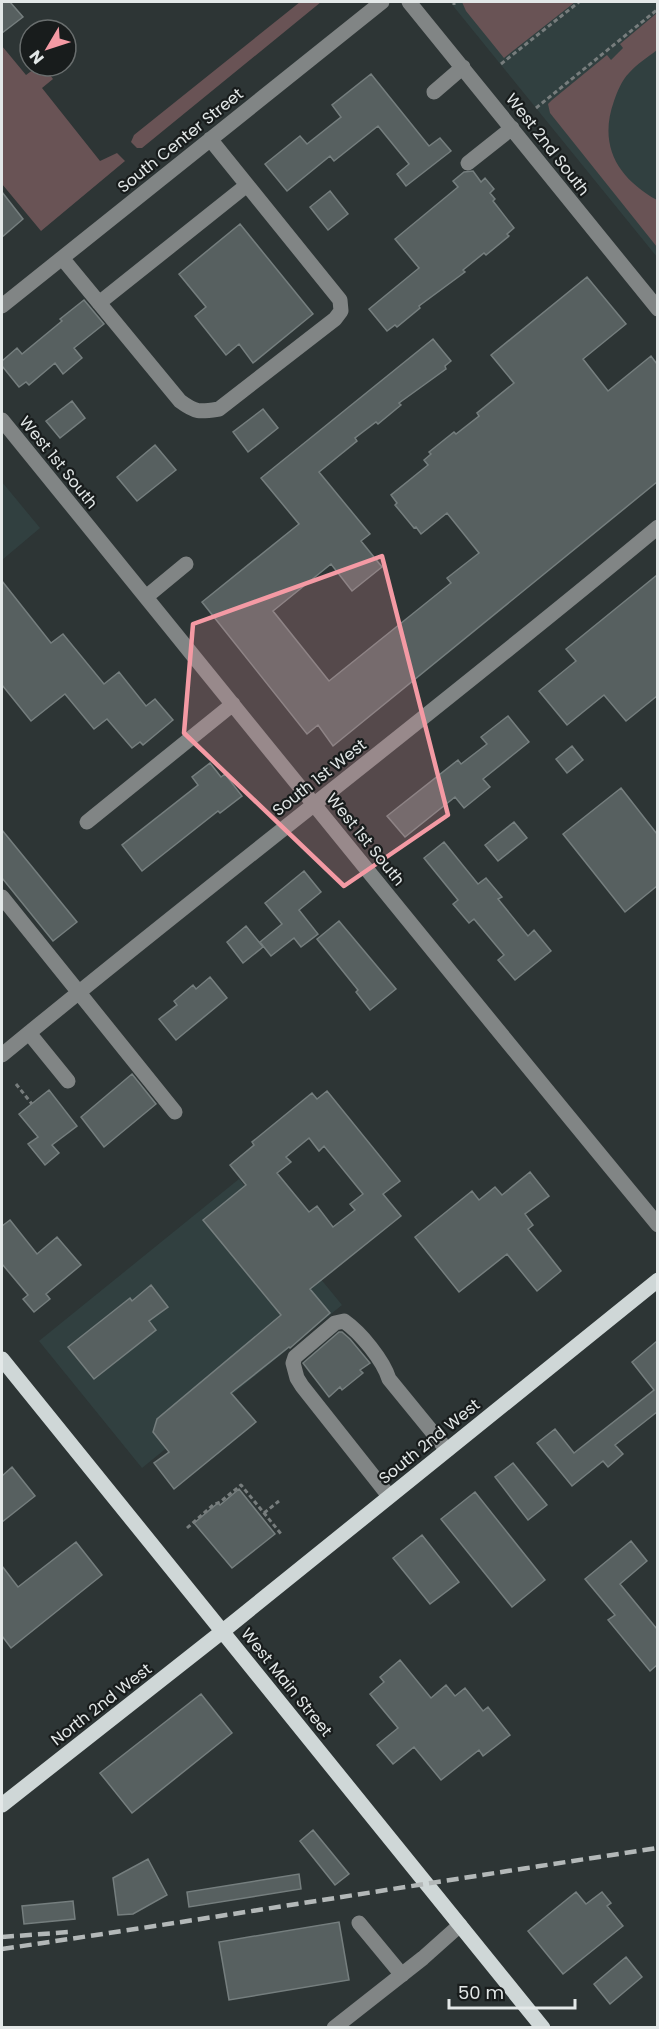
<svg xmlns="http://www.w3.org/2000/svg" width="659" height="2029" viewBox="0 0 659 2029" font-family="Poppins,sans-serif">
  <style>
    .built { fill: #314040 }
    .green { fill: #695355 }
    .building { fill: #576060; stroke: #757e7e; stroke-width: 1.5; fill-rule: evenodd }
    .lines { fill: none; stroke-linecap: round; stroke-linejoin: round }
    .path { stroke: #777d7d; stroke-width: 3; stroke-dasharray: 4.5 3; stroke-linecap: butt }
    .minor { stroke: #818585; stroke-width: 15 }
    .major { stroke: #cfd7d7; stroke-width: 15 }
    .rail { stroke: #b3b8b8; stroke-width: 4.5; stroke-dasharray: 12 6; stroke-linecap: butt }
    .marked { fill: #f49aa4; fill-opacity: 0.2; stroke: #f49aa4; stroke-width: 4.5; stroke-linejoin: round }
    .labels { text-anchor: middle; stroke-width: 4.5; stroke-linejoin: round; paint-order: stroke }
    .street-label { font-size: 16px; fill: #e3e8e8; stroke: #181c1c }
  </style>
  <rect width="100%" height="100%" fill="#2d3535"/>
  <path class="built" d="M450,2H657V257L536,108Z
    M2,482L40,528L2,560Z
    M239,1179L342,1305L142,1468L39,1341Z"/>
  <path class="green" d="M300,2H321L142,148H137L131,142L134,135Z
    M462,2H575L504,58L466,11Z
    M657,13V50C648,57 637,64 629,73C622,80 617,92 614,101C598,146 618,178 657,200V247L550,113L548,104L552,100L607,55L611,60L623,48L620,44Z
    M2,46L26,75L38,66H43L53,79L42,88L100,161L117,153L125,161L41,231L2,184Z"/>
  <path class="building" d="M2,2H10L23,17L2,33Z
    M371,74L429,146L440,138L451,151L406,186L397,174L409,164L378,126L334,161L330,156L287,191L265,164L300,136L307,144L341,117L332,105Z
    M473,171L481,182L485,178L494,189L490,193L495,199L493,201L514,228L507,234L509,236L486,255L484,253L463,270L465,272L419,306L420,308L397,327L395,325L387,331L369,309L419,268L395,239L458,187L453,181L464,172Z
    M330,191L348,214L328,230L310,207Z
    M2,192L23,219L2,237Z
    M240,224L313,314L253,363L239,344L226,355L195,316L206,307L179,274Z
    M587,277L626,324L583,359L608,391L651,356L657,364V482L333,746L318,725L307,734L202,602L299,524L261,478L433,339L451,361L445,366L446,369L399,403L401,405L378,424L376,422L355,438L357,441L319,472L370,534L361,541L382,567L352,591L331,564L273,611L329,681L451,583L447,578L479,553L447,513L421,534L416,527L414,528L395,505L397,503L391,495L428,465L424,460L431,454L429,452L454,432L456,434L479,416L477,413L514,383L491,355Z
    M84,300L104,324L74,348L82,358L63,374L55,363L29,385L26,382L19,387L2,366V361L17,348L22,354L62,321L60,319Z
    M72,401L85,418L60,438L46,421Z
    M263,409L278,428L248,452L233,432Z
    M155,445L176,470L137,501L117,477Z
    M657,575V696L626,721L604,695L567,725L539,691L576,661L566,649Z
    M2,581L51,643L63,634L104,684L119,672L146,706L155,699L173,720L143,745L140,742L132,748L107,719L94,729L65,694L31,721L2,685Z
    M508,716L529,742L483,779L490,787L464,808L455,797L405,837L387,816L458,760L461,764L487,744L481,737Z
    M572,746L583,760L567,773L556,759Z
    M210,763L221,777L225,774L242,796L220,813L218,811L142,871L122,845L198,785L192,777Z
    M621,788L657,834V886L625,912L563,834Z
    M514,822L527,838L498,861L485,845Z
    M2,830L77,922L53,941L2,878Z
    M444,842L478,884L486,878L502,897L498,899L528,936L534,930L551,951L515,980L498,960L504,955L474,919L469,923L453,904L458,900L424,858Z
    M304,871L321,892L299,910L318,934L301,947L294,938L271,956L260,942L282,924L265,903Z
    M339,921L396,989L370,1010L356,992L358,990L317,939Z
    M246,926L263,947L243,963L227,942Z
    M210,977L227,998L176,1040L159,1019L177,1005L174,1001L193,985L196,989Z
    M132,1074L156,1104L104,1147L81,1117Z
    M49,1090L77,1126L52,1145L59,1153L45,1165L28,1144L38,1137L19,1114Z
    M327,1091L400,1181L383,1194L401,1216L310,1289L330,1313L290,1348L289,1347L231,1393L256,1422L174,1489L154,1463L169,1452L153,1432L157,1419L281,1315L203,1220L246,1185L230,1165L254,1145L252,1142L312,1093L317,1099ZM309,1138L319,1151L324,1146L363,1194L350,1204L355,1210L333,1227L317,1206L309,1212L277,1173L291,1162L286,1157Z
    M530,1172L549,1196L525,1214L533,1225L528,1229L561,1271L537,1291L507,1254L459,1292L415,1237L472,1191L479,1200L495,1187L502,1195Z
    M10,1220L37,1254L57,1237L81,1265L46,1294L50,1299L34,1312L23,1299L28,1295L2,1264V1226Z
    M151,1285L168,1307L149,1321L156,1330L94,1379L68,1347L130,1298L132,1301Z
    M339,1332H342L350,1339L370,1363L360,1370L363,1373L342,1390L340,1387L329,1397L303,1363Z
    M657,1341V1412L615,1445L623,1454L608,1467L603,1461L572,1486L537,1443L555,1429L574,1453L654,1390L632,1362Z
    M513,1463L547,1505L528,1520L495,1477Z
    M12,1467L35,1496L2,1522V1476Z
    M239,1489L275,1534L232,1568L194,1523L218,1503L220,1505Z
    M475,1492L545,1580L512,1607L441,1519Z
    M422,1535L459,1582L430,1604L393,1558Z
    M631,1541L647,1561L620,1584L657,1629V1665L650,1671L608,1620L615,1615L585,1579Z
    M76,1542L102,1575L11,1648L2,1636V1566L18,1587Z
    M400,1660L431,1698L446,1685L455,1696L465,1688L483,1711L488,1707L510,1735L483,1756L479,1750L441,1780L414,1747L393,1764L377,1745L398,1728L370,1694L384,1682L380,1677Z
    M201,1694L232,1733L132,1813L100,1773Z
    M313,1830L349,1874L335,1885L300,1841Z
    M148,1859L167,1895L133,1914L118,1915L113,1878Z
    M299,1874L301,1889L189,1907L187,1892Z
    M576,1892L586,1904L602,1892L611,1903L607,1906L623,1926L563,1974L528,1931Z
    M73,1901L75,1919L24,1924L22,1906Z
    M339,1922L349,1980L229,2000L219,1942Z
    M626,1957L642,1977L610,2004L594,1984Z"/>
  <g class="lines">
    <path class="path" d="M454,5V2
      M501,64L579,2
      M536,108L658,9
      M16,1084L32,1104
      M264,1513L279,1501
      M187,1528L213,1505L220,1502L241,1485L282,1535"/>
    <path class="minor" d="M409,2L658,309
      M434,92L463,67
      M468,163L512,128
      M62,258L180,401C196,413 200,412 219,409L335,319L341,311L340,300L210,139
      M99,303L247,185
      M2,306L382,2
      M2,420C220,688 437,958 658,1225
      M146,597L186,564
      M87,822L233,704
      M2,897L175,1112
      M29,1033L68,1081
      M2,1055C218,877 442,707 658,527
      M389,1496L302,1386L297,1378L293,1363L295,1357L335,1323L344,1321C361,1333 383,1360 389,1379L447,1450
      M359,1923L402,1975
      M334,2028L423,1958L460,1925"/>
    <path class="major" d="M2,1359L543,2028
      M2,1805L223,1631L658,1280"/>
    <path class="rail" d="M2,1937L69,1932
      M2,1949C220,1917 439,1881 658,1848"/>
  </g>
  <path class="marked" d="M382,556L448,815L344,886L184,733L193,624Z"/>
  <g class="labels">
    <g class="street-label">
      <text transform="translate(180 140) rotate(-39)" y="6">South Center Street</text>
      <text transform="translate(548 144) rotate(52)" y="6">West 2nd South</text>
      <text transform="translate(59 462) rotate(51)" y="6">West 1st South</text>
      <text transform="translate(319 777) rotate(-38)" y="6">South 1st West</text>
      <text transform="translate(366 839) rotate(51)" y="6">West 1st South</text>
      <text transform="translate(429 1441) rotate(-39)" y="6">South 2nd West</text>
      <text transform="translate(287 1682) rotate(51)" y="6">West Main Street</text>
      <text transform="translate(101 1704) rotate(-38)" y="6">North 2nd West</text>
    </g>
  </g>
  <rect width="659" height="2029" fill="none" stroke="#e3e8e8" stroke-width="6"/>
  <g transform="translate(48 48) rotate(231)"><circle r="28" fill="#181c1c" stroke="#696e6e" stroke-width="1.5"/>
  <path d="M0-4.5L10 22L0 15L-10 22Z" fill="#f49aa4"/>
  <text y="-9" font-size="16" font-weight="bold" text-anchor="middle" fill="#e3e8e8">N</text>
  </g>
  <path d="M449 1999v9h126v-9" fill="none" stroke="#e3e8e8" stroke-width="3"/>
  <text x="458" y="1999" font-size="18" fill="#e3e8e8" stroke="#181c1c" stroke-width="4.5" paint-order="stroke">50 m</text>
</svg>
